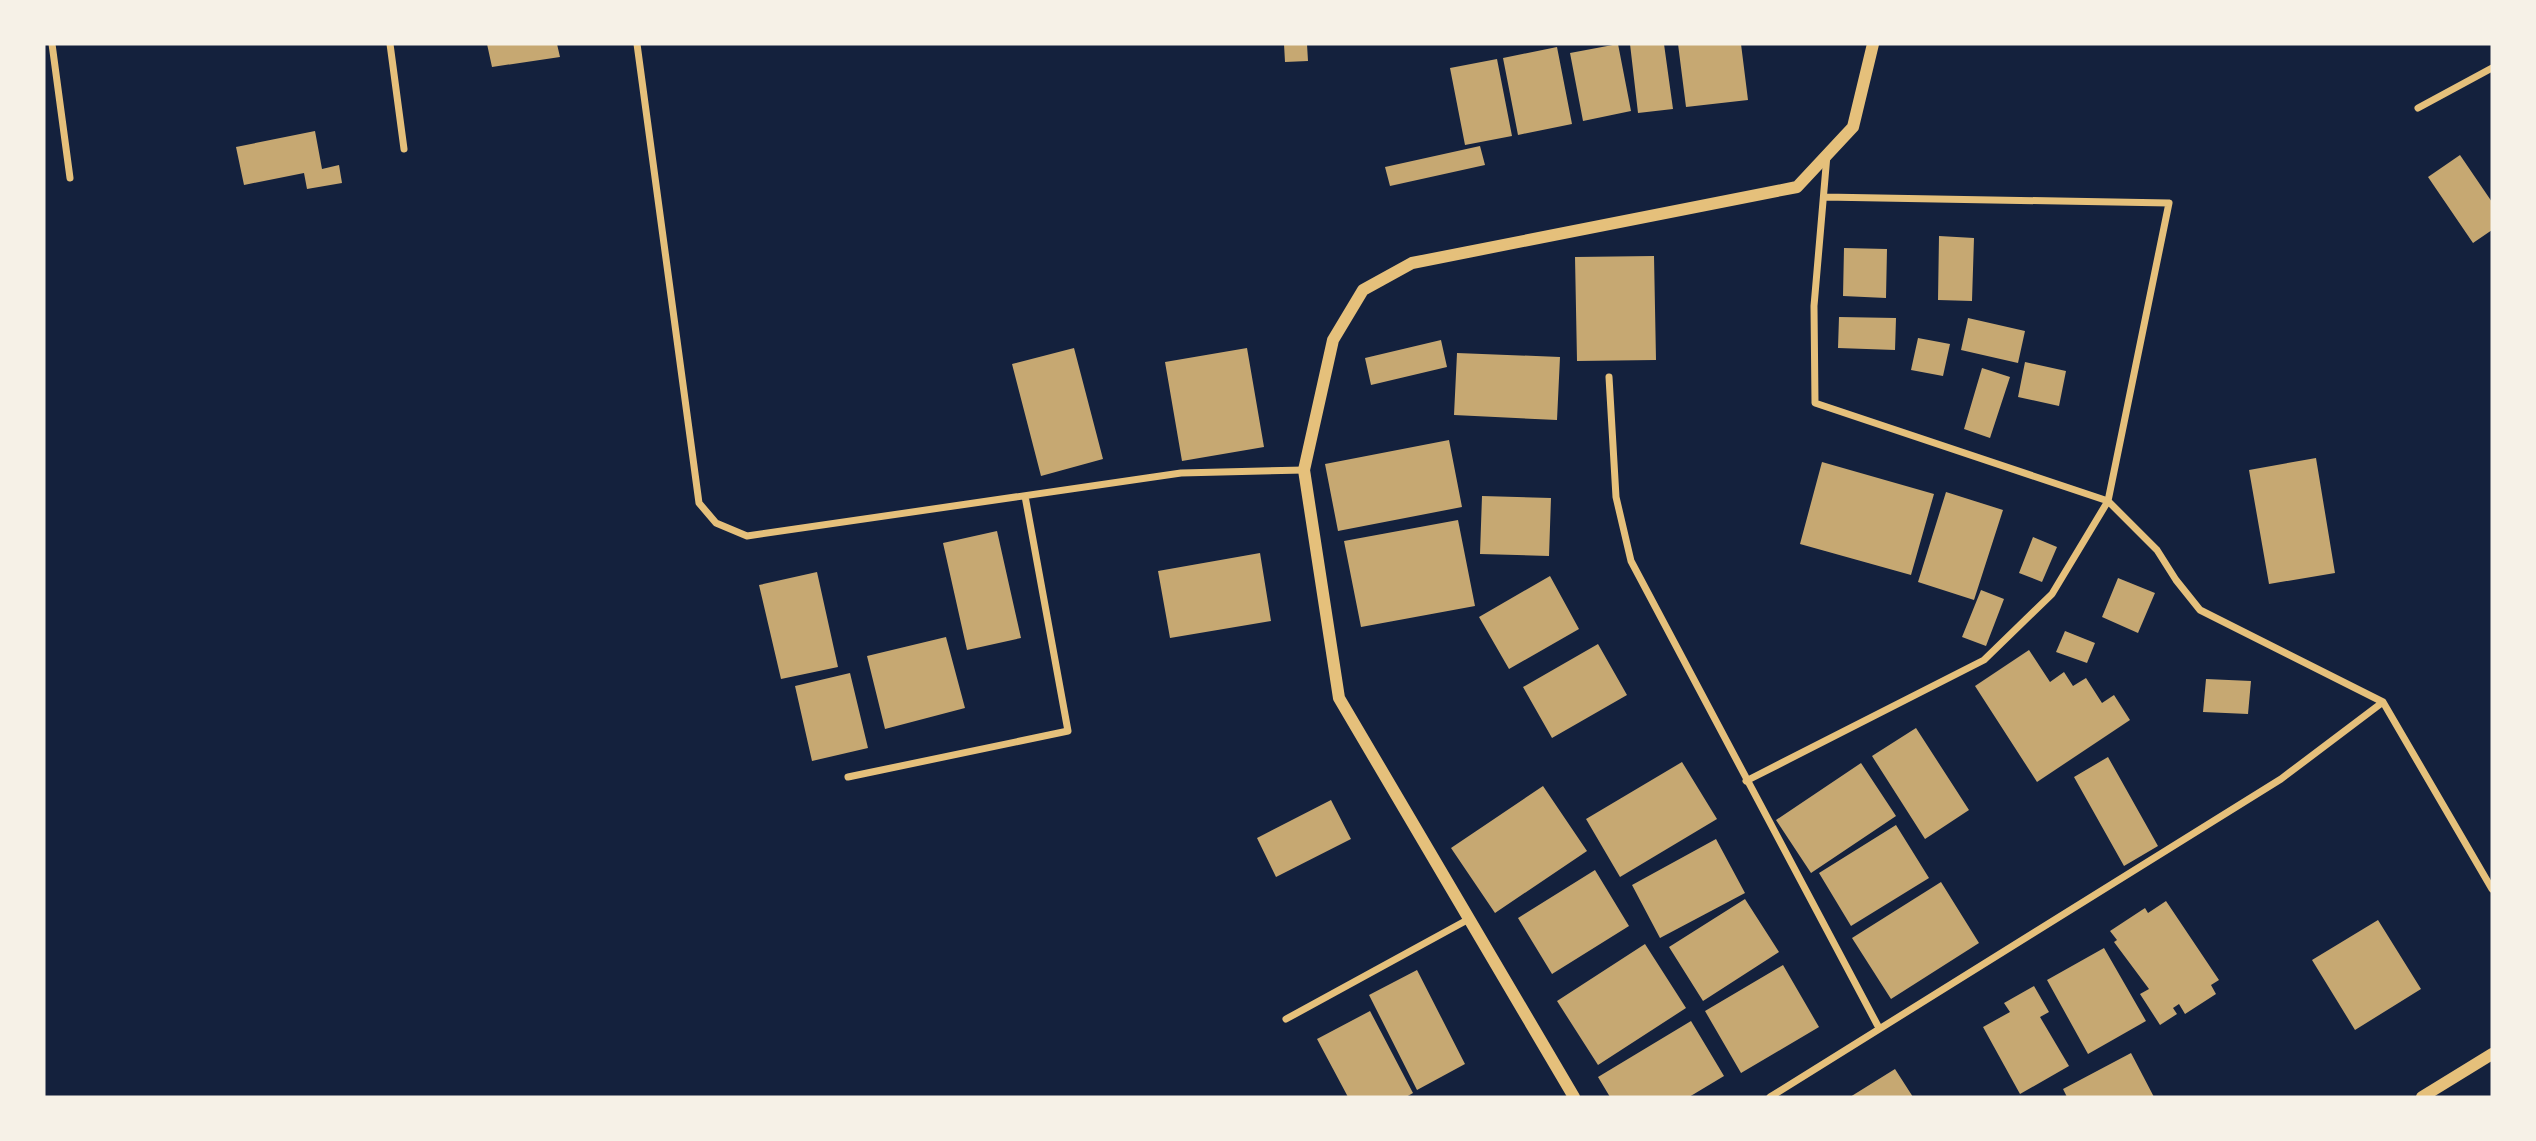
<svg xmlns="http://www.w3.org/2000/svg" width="2536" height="1141" viewBox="0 0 2536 1141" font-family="'Nunito Sans',sans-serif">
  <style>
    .building { fill: #c6a872 }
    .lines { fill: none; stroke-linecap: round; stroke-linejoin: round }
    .minor { stroke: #e5c07b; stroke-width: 7 }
    .tertiary { stroke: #e5c07b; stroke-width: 12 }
  </style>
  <rect width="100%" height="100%" fill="#14213d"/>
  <path class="building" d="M487,44H557L560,57L492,67Z
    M1284,44H1307L1308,61L1285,62Z
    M1618,44L1631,111L1583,121L1570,53Z
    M1630,44H1664L1673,109L1638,113Z
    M1678,44H1741L1748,100L1686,107Z
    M1557,47L1572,124L1518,135L1503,58Z
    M1497,59L1512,136L1465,145L1450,68Z
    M315,131L322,169L339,165L342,183L307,189L304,173L244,185L236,147Z
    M1480,146L1485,165L1390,186L1385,167Z
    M2460,155L2492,202V230L2473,243L2428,177Z
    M1939,236L1974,238L1972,301L1938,300Z
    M1844,248L1887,249L1886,298L1843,296Z
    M1654,256L1656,360L1577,361L1575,257Z
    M1839,317L1896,318L1895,350L1838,348Z
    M1968,318L2025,331L2018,363L1961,350Z
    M1918,338L1950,344L1943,376L1911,370Z
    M1441,340L1447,367L1371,385L1365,358Z
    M1074,348L1103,459L1041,476L1012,364Z
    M1247,348L1264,447L1182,461L1165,362Z
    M1457,353L1560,357L1557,420L1454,415Z
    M2025,362L2066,371L2059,406L2018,397Z
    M1982,368L2010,377L1990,438L1964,429Z
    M1449,440L1462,507L1338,531L1325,464Z
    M2316,458L2335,573L2269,584L2249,470Z
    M1822,462L1934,494L1911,575L1800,544Z
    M1946,492L2003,510L1974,600L1918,582Z
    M1482,496L1551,498L1549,556L1480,554Z
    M1458,520L1475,606L1361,627L1344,541Z
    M997,531L1021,638L967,650L943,543Z
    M2033,537L2057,547L2042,582L2019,573Z
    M1260,553L1271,621L1170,638L1158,571Z
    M817,572L838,667L781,679L759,585Z
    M1550,576L1579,629L1509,669L1479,617Z
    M2118,578L2155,593L2138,633L2102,617Z
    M1981,590L2004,599L1986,646L1962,637Z
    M2065,631L2095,643L2087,663L2056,652Z
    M946,637L965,708L885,729L867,656Z
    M1598,644L1627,695L1552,738L1523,687Z
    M2029,650L2050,682L2064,672L2073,686L2086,678L2102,703L2114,695L2130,720L2037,782L1975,686Z
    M850,673L868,748L812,761L795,686Z
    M2206,679L2251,681L2248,714L2203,712Z
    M1916,728L1969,810L1925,839L1872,756Z
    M2108,757L2158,846L2124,866L2074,777Z
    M1682,762L1717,819L1620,877L1586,819Z
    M1861,763L1896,816L1811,873L1776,820Z
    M1543,786L1587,851L1495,913L1451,848Z
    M1331,800L1351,839L1276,877L1257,838Z
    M1896,825L1929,878L1851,926L1819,873Z
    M1716,839L1745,893L1660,938L1632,885Z
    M1595,870L1629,926L1552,974L1518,918Z
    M1941,882L1979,943L1891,999L1852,938Z
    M1745,899L1779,952L1703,1001L1669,947Z
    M2166,901L2219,980L2211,985L2216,994L2185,1014L2179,1004L2173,1008L2177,1014L2160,1025L2140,994L2149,989L2114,942L2117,940L2110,931L2145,908L2148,913Z
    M2378,920L2421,989L2355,1030L2312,960Z
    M1645,944L1686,1008L1598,1065L1557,1001Z
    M2104,948L2146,1021L2088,1054L2047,980Z
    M1783,965L1819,1027L1741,1073L1705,1011Z
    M1417,970L1465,1064L1417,1090L1369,995Z
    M2034,986L2049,1012L2040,1017L2069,1066L2020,1094L1983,1027L2010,1012L2004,1003Z
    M1370,1011L1413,1093L1406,1097H1348L1317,1039Z
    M1691,1021L1724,1076L1689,1097H1610L1598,1077Z
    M2131,1053L2154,1097H2067L2063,1089Z
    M1895,1069L1913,1097H1850Z"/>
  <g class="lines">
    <path class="minor" d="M52,44L70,178
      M390,44L404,149
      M637,44L699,503L716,523L747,536L1181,473L1304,470
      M2418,108L2492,68
      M1827,155L1814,306L1815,403L2108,501L2157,550L2176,580L2200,610L2383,702L2492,889
      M1609,377L1616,497L1631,561L1879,1028
      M848,777L1068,731L1025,496
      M1746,781L1984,660L2052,594L2108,501L2169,203L1824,197
      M1286,1019L1469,919
      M1770,1097L2281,779L2383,702"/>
    <path class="tertiary" d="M1574,1097L1339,698L1304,470L1333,340L1363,290L1412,263L1797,187L1853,127L1873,44
      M2422,1097L2492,1054"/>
  </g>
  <rect width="2536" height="1141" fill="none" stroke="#f6f1e7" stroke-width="91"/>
</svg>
